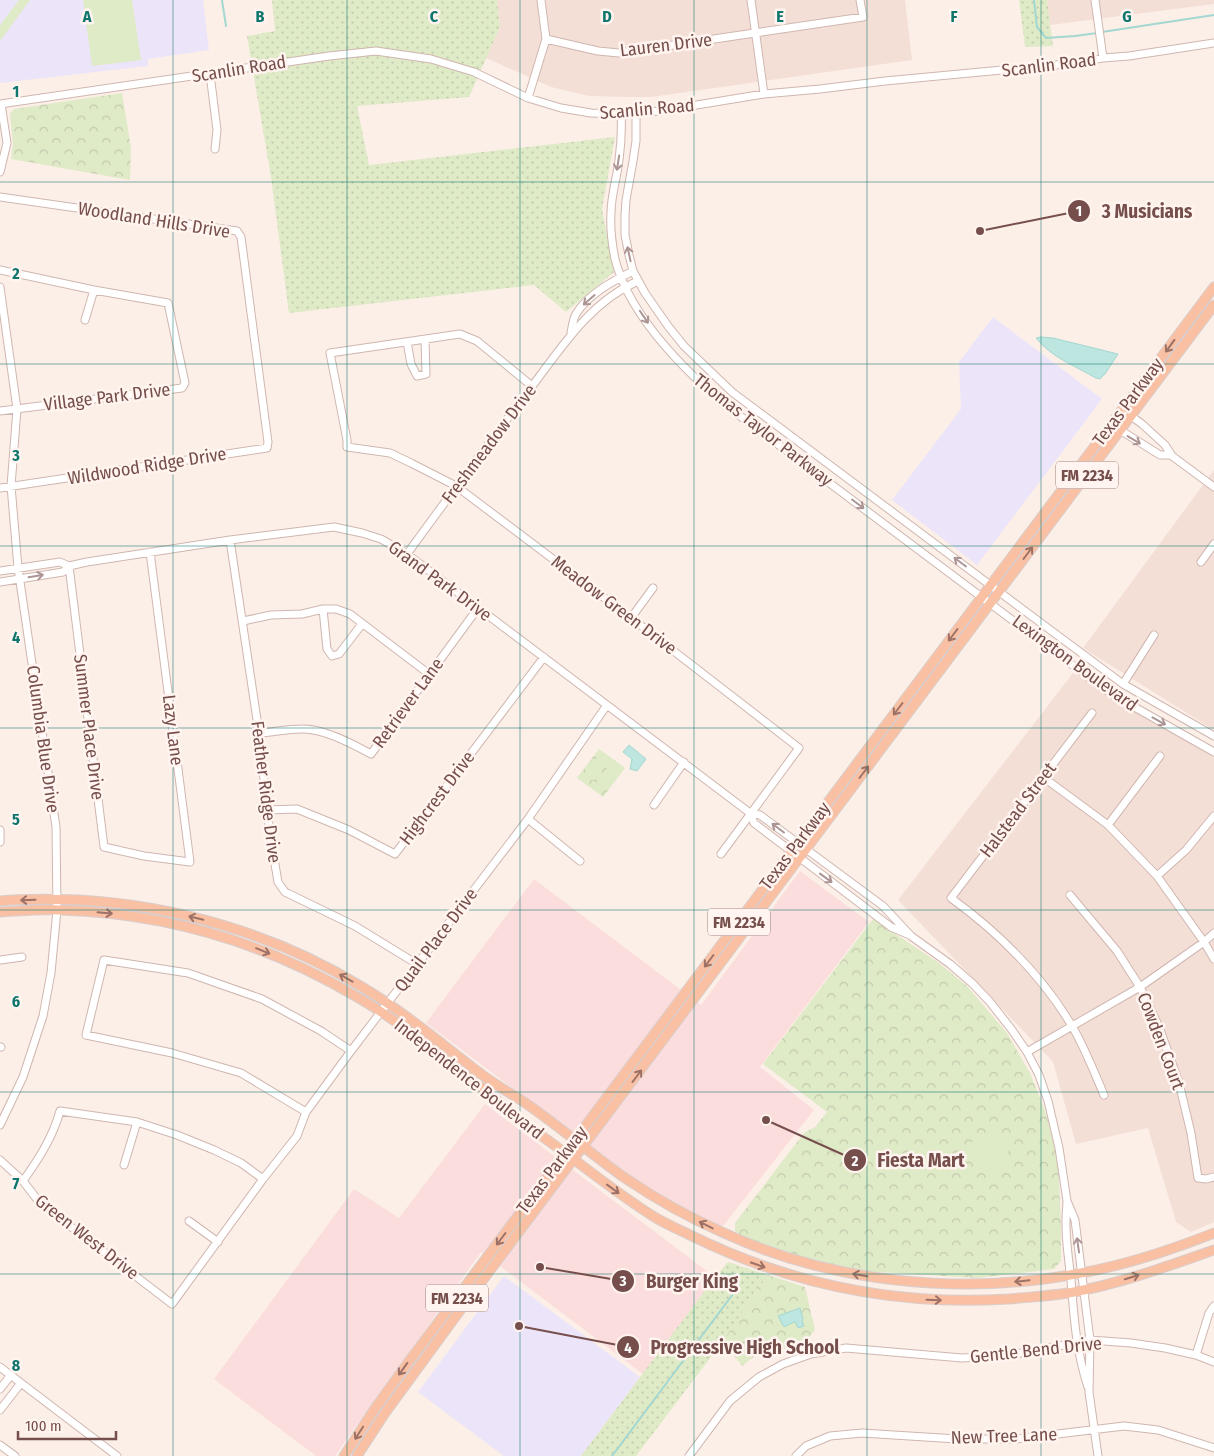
<svg xmlns="http://www.w3.org/2000/svg" width="1214" height="1456" viewBox="0 0 1214 1456" font-family="'Fira Sans Condensed',sans-serif">
  <style>
    .residential { fill: #f4dfd7 }
    .commercial { fill: #fcdddd }
    .education { fill: #ece5f9 }
    .grass { fill: url(#grass-dots) }
    .forest { fill: url(#forest-crowns) }
    .pitch { fill: #dfeac7 }
    .water { fill: #bde6e0; stroke: #a3d7d1 }
    .lines { fill: none; stroke-linecap: round; stroke-linejoin: round }
    .stream { stroke: #a3d7d1; stroke-width: 2 }
    .minor-casing { stroke: #d0b6b0; stroke-width: 9 }
    .major-casing { stroke: #d9cecd; stroke-width: 11 }
    .minor { stroke: #fff; stroke-width: 7 }
    .major { stroke: #f9c0a3; stroke-width: 9 }
    .oneway { stroke: #ad9594 }
    .oneway2 { stroke: #9d7166 }
    .grid { fill: none; stroke: #0f766e; stroke-width: 1; stroke-opacity: 0.55 }
    .labels { text-anchor: middle; stroke-width: 5; stroke-linejoin: round; paint-order: stroke }
    .shield { fill: #fff4ef; stroke: #9f807d; stroke-width: 1 }
    .shield-label { font-size: 16px; font-weight: bold; fill: #764f4c }
    .street-label { font-size: 18px; fill: #764f4c; stroke: #fff4ef }
    .grid-label { font-size: 16px; text-anchor: middle; font-weight: bold; fill: #0f766e; stroke: #fff4ef; stroke-width: 5; stroke-linejoin: round; paint-order: stroke }
    .leader { fill: none; stroke: #764f4c; stroke-width: 2 }
    .callout-dot { fill: #764f4c; stroke: #fff4ef; stroke-width: 2 }
    .mark-label { font-size: 15px; text-anchor: middle; font-weight: bold; fill: #fff }
    .callout-label { font-size: 19px; text-anchor: middle; font-weight: bold; fill: #764f4c; stroke: #fff4ef; stroke-width: 5; stroke-linejoin: round; paint-order: stroke }
  </style>
  <defs>
    <pattern id="grass-dots" width="8" height="8" patternUnits="userSpaceOnUse" patternTransform="scale(1.25)"><rect width="8" height="8" fill="#dfeac7"/><path d="M2 2h.1M6 6h.1" fill="none" stroke="#c3caad" stroke-width="1.8" stroke-linecap="round"/></pattern>
    <pattern id="forest-crowns" width="20" height="18" patternUnits="userSpaceOnUse" patternTransform="scale(1.25)"><rect width="20" height="18" fill="#dfeac7"/><path d="M2 6a3 3 0 1 1 6 0M12 15a3 3 0 1 1 6 0" fill="none" stroke="#c3caad"/></pattern>
  </defs>
  <rect width="100%" height="100%" fill="#fcefe8"/>
  <path class="residential" d="M497,0H905L912,60L651,97H627L589,96L551,87L486,58L500,27Z
    M1047,0H1214V4L1050,25Z
    M1214,470V730L1083,648Z
    M1073,673L1214,757V1222L1191,1232L1176,1222L1148,1128L1076,1144L1053,1062L898,900Z"/>
  <path class="commercial" d="M800,871L869,922L760,1067L814,1110L723,1226L712,1224L645,1185L616,1166L426,1023L534,879L701,1005Z
    M485,1104L715,1277L643,1374L481,1252L335,1456H316L214,1379L354,1189L399,1218Z"/>
  <path class="education" d="M0,0H203L209,50L148,59V66L0,83Z
    M993,317L1102,399L977,565L892,500L961,409L959,362Z
    M504,1276L640,1377L581,1456H504L418,1392Z"/>
  <path class="grass" d="M272,0H497L500,27L469,97L357,106L369,165L615,137L602,209L614,272L566,312L534,285L289,313L271,177L247,36L275,31Z
    M1019,0H1047L1053,46L1025,47Z
    M728,1262L768,1275L723,1341L636,1456H581L715,1277Z"/>
  <path class="forest" d="M122,93L131,148L130,180L11,159L13,144L10,114L14,109Z
    M599,749L625,768L603,797L577,778Z
    M873,919L939,963L967,986L1007,1033L1030,1073L1045,1111L1058,1157L1061,1226V1261L1054,1269L977,1278L861,1271L793,1257L742,1236L735,1231V1223L804,1133L815,1127L827,1112L763,1064Z
    M768,1275L805,1287L815,1330L805,1342L778,1351L770,1344L742,1366L723,1341Z"/>
  <path class="pitch" d="M19,0H30L0,41V25Z
    M83,0H132L141,60L92,66Z
    M598,756L606,763L593,781L584,774Z
    M609,765L618,771L605,789L596,783Z
    M1006,1137L1010,1168L975,1172L971,1142Z"/>
  <path class="water" d="M1041,337L1053,338L1118,354L1105,374L1100,379L1096,378C1075,366 1051,357 1036,338Z
    M629,745L646,759L637,771L630,769L632,759L623,752Z
    M800,1308L803,1319L802,1321L804,1326L798,1328L796,1323L794,1322L784,1327L778,1316Z"/>
  <g class="lines">
    <path class="stream" d="M222,0L226,26
      M1034,0L1037,27L1046,38L1075,36L1097,33
      M1102,32L1214,15
      M612,1456L739,1286"/>
    <g class="minor-casing">
      <path id="minor" d="M751,0L764,94
        M1095,0L1103,58
        M546,39L598,51L619,53L863,17L860,0
        M210,74L217,130L215,149
        M528,98L546,39L541,0
        M0,104L329,56L376,51L431,59L474,72L528,98L561,108L591,113L621,114L660,111L764,94L820,89L885,81L1056,65L1103,58L1129,56L1214,43
        M621,114C622,130 621,145 619,160C617,178 611,195 611,213C610,228 612,244 615,259C629,315 681,367 724,404L1095,682L1115,696L1214,752
        M636,114V141L633,161L626,200L625,215V235L629,255L633,271L645,293L668,326L684,346L732,392L1045,626L1123,684L1214,736
        M0,172L7,143L1,104
        M0,197L237,231L241,237L268,442L267,448L0,488
        M0,270L94,290L168,303L185,383L182,388L0,411
        M0,287L17,409L11,486L18,568L56,827L57,910L51,973L43,1016L23,1077L0,1125
        M85,320L94,290
        M571,333C572,327 573,319 576,314C588,294 613,281 633,271
        M407,342L411,364L417,376L426,374L425,340
        M532,386L477,341L460,334L330,353L347,440V447L390,453L411,463L456,486L631,618L799,748L721,854
        M1123,409C1125,420 1119,421 1120,430L1160,455H1170
        M1131,416L1142,424L1165,445L1172,456L1214,487
        M230,540L259,733L270,835L278,882L285,892L355,926L417,964
        M407,554C444,503 482,452 520,402C555,358 585,304 638,281
        M1201,562L1214,544
        M69,566L104,847L144,856L190,862L150,552
        M0,571L60,562L69,566
        M0,582L63,572L69,566L87,562L230,540L334,527L362,533L381,539L407,554L750,813L760,815L883,906L911,936L950,964L972,983L990,1002L1012,1030L1027,1052L1039,1075L1048,1101L1059,1148L1067,1201L1075,1220L1090,1340L1089,1392L1098,1456
        M323,609L327,649L332,656L339,654L362,624
        M631,618L653,588
        M243,621L271,615L302,614L323,609H336L350,614L429,674
        M1123,684L1154,635
        M1092,713L951,898C999,933 1041,974 1072,1026C1085,1048 1094,1072 1104,1095
        M259,733C273,732 288,729 302,729C323,728 353,744 371,754L478,608
        M1043,777L1108,825L1157,876L1204,942L1214,959
        M654,805L684,762
        M267,810L297,809L349,830L395,854L544,657
        M750,813L754,823L891,927L907,934
        M528,819L580,861
        M1108,825L1160,756
        M0,830V842
        M1157,876L1186,850L1214,816
        M1070,895L1117,951L1140,987L1159,1027L1179,1083L1191,1133L1198,1178L1206,1179L1214,1177
        M0,960L22,957
        M0,1047H1
        M1027,1052L1140,987L1204,942L1214,933
        M306,1112L241,1073L172,1053L86,1035L104,960L188,973L262,999L321,1031L351,1051
        M0,1160L23,1181L36,1198L53,1213L172,1304L263,1179L297,1136L306,1112L351,1051L528,819L607,705
        M124,1165L137,1122
        M23,1181C38,1160 53,1137 60,1111L137,1122L177,1135L214,1150L241,1163L263,1179
        M1067,1203C1064,1229 1068,1254 1071,1280C1074,1317 1076,1351 1088,1387
        M189,1221L218,1242
        M1196,1355L1209,1313L1214,1306
        M0,1367L117,1456
        M0,1389L11,1375
        M0,1410L21,1383
        M0,1445L15,1456
        M689,1456L730,1401L759,1377L783,1364L811,1354L846,1348L962,1358L1011,1355L1090,1340L1131,1343L1165,1348L1196,1355L1214,1362
        M796,1456L806,1446L830,1436L862,1433L957,1439H1016L1124,1426L1158,1430L1214,1448"/>
    </g>
    <g class="major-casing">
      <path id="major" d="M0,901C26,898 53,899 80,900C179,906 277,935 362,987C406,1013 445,1047 485,1077C498,1086 511,1094 524,1102C559,1126 591,1154 625,1178C656,1199 690,1218 724,1233C832,1283 963,1296 1081,1273C1126,1265 1171,1250 1214,1233
        M0,912C20,911 40,909 60,910C165,913 266,943 357,997C402,1023 445,1058 486,1091C496,1099 506,1108 516,1117C537,1133 559,1148 580,1164C605,1183 630,1202 656,1218C668,1225 680,1230 692,1236C792,1285 897,1306 1008,1299C1030,1297 1052,1296 1074,1292C1122,1283 1168,1266 1214,1250
        M344,1456L374,1410L410,1360L1214,287
        M357,1456L385,1413L461,1309L1214,305"/>
    </g>
    <use href="#minor" class="minor"/>
    <use href="#major" class="major"/>
  </g>
  <defs><path id="oneway-shaft" d="M-6 0H5M1.5-3L5.5 0L1.5 3" fill="none" stroke-width="1.6" stroke-linecap="round" stroke-linejoin="round" transform="scale(1.25)"/></defs>
  <g class="oneway">
    <use href="#oneway-shaft" transform="translate(618 163) rotate(99)"/>
    <use href="#oneway-shaft" transform="translate(629 254) rotate(-102)"/>
    <use href="#oneway-shaft" transform="translate(589 300) rotate(139)"/>
    <use href="#oneway-shaft" transform="translate(644 317) rotate(56)"/>
    <use href="#oneway-shaft" transform="translate(1134 440) rotate(31)"/>
    <use href="#oneway-shaft" transform="translate(858 504) rotate(37)"/>
    <use href="#oneway-shaft" transform="translate(960 562) rotate(-143)"/>
    <use href="#oneway-shaft" transform="translate(36 576) rotate(-9)"/>
    <use href="#oneway-shaft" transform="translate(1159 721) rotate(29)"/>
    <use href="#oneway-shaft" transform="translate(778 828) rotate(-143)"/>
    <use href="#oneway-shaft" transform="translate(826 878) rotate(36)"/>
    <use href="#oneway-shaft" transform="translate(1078 1245) rotate(-98)"/>
  </g>
  <g class="oneway2">
    <use href="#oneway-shaft" transform="translate(1170 346) rotate(126)"/>
    <use href="#oneway-shaft" transform="translate(1028 553) rotate(-53)"/>
    <use href="#oneway-shaft" transform="translate(953 635) rotate(127)"/>
    <use href="#oneway-shaft" transform="translate(898 709) rotate(127)"/>
    <use href="#oneway-shaft" transform="translate(864 772) rotate(-53)"/>
    <use href="#oneway-shaft" transform="translate(28 900) rotate(178)"/>
    <use href="#oneway-shaft" transform="translate(105 913) rotate(5)"/>
    <use href="#oneway-shaft" transform="translate(196 918) rotate(-167)"/>
    <use href="#oneway-shaft" transform="translate(263 951) rotate(22)"/>
    <use href="#oneway-shaft" transform="translate(709 961) rotate(127)"/>
    <use href="#oneway-shaft" transform="translate(346 978) rotate(-151)"/>
    <use href="#oneway-shaft" transform="translate(637 1076) rotate(-53)"/>
    <use href="#oneway-shaft" transform="translate(613 1189) rotate(36)"/>
    <use href="#oneway-shaft" transform="translate(706 1225) rotate(-153)"/>
    <use href="#oneway-shaft" transform="translate(501 1239) rotate(127)"/>
    <use href="#oneway-shaft" transform="translate(758 1265) rotate(19)"/>
    <use href="#oneway-shaft" transform="translate(860 1275) rotate(-170)"/>
    <use href="#oneway-shaft" transform="translate(1132 1277) rotate(-17)"/>
    <use href="#oneway-shaft" transform="translate(1022 1281) rotate(174)"/>
    <use href="#oneway-shaft" transform="translate(934 1300) rotate(2)"/>
    <use href="#oneway-shaft" transform="translate(403 1369) rotate(126)"/>
    <use href="#oneway-shaft" transform="translate(359 1433) rotate(123)"/>
  </g>
  <path class="grid" d="M173,0V1456M347,0V1456M520,0V1456M694,0V1456M867,0V1456M1041,0V1456M0,182H1214M0,364H1214M0,546H1214M0,728H1214M0,910H1214M0,1092H1214M0,1274H1214"/>
  <g class="labels">
    <g class="shield">
      <rect x="1056" y="461.5" width="62" height="27" rx="4"/>
      <rect x="708" y="908.5" width="62" height="27" rx="4"/>
      <rect x="426" y="1284.5" width="62" height="27" rx="4"/>
    </g>
    <g class="shield-label">
      <text x="1087" y="481">FM 2234</text>
      <text x="739" y="928">FM 2234</text>
      <text x="457" y="1304">FM 2234</text>
    </g>
    <g class="street-label">
      <text transform="translate(666 45) rotate(-7)" y="6">Lauren Drive</text>
      <text transform="translate(1049 65) rotate(-7)" y="6">Scanlin Road</text>
      <text transform="translate(239 69) rotate(-9)" y="6">Scanlin Road</text>
      <text transform="translate(647 109) rotate(-5)" y="6">Scanlin Road</text>
      <text transform="translate(154 220) rotate(9)" y="6">Woodland Hills Drive</text>
      <text transform="translate(107 397) rotate(-7)" y="6">Village Park Drive</text>
      <text transform="translate(1128 402) rotate(-53)" y="6">Texas Parkway</text>
      <text transform="translate(763 430) rotate(38)" y="6">Thomas Taylor Parkway</text>
      <text transform="translate(489 444) rotate(-53)" y="6">Freshmeadow Drive</text>
      <text transform="translate(147 466) rotate(-9)" y="6">Wildwood Ridge Drive</text>
      <text transform="translate(440 581) rotate(36)" y="6">Grand Park Drive</text>
      <text transform="translate(614 605) rotate(37)" y="6">Meadow Green Drive</text>
      <text transform="translate(1075 663) rotate(36)" y="6">Lexington Boulevard</text>
      <text transform="translate(408 703) rotate(-54)" y="6">Retriever Lane</text>
      <text transform="translate(89 727) rotate(83)" y="6">Summer Place Drive</text>
      <text transform="translate(173 730) rotate(83)" y="6">Lazy Lane</text>
      <text transform="translate(43 739) rotate(82)" y="6">Columbia Blue Drive</text>
      <text transform="translate(266 792) rotate(83)" y="6">Feather Ridge Drive</text>
      <text transform="translate(437 798) rotate(-53)" y="6">Highcrest Drive</text>
      <text transform="translate(1018 810) rotate(-53)" y="6">Halstead Street</text>
      <text transform="translate(795 846) rotate(-53)" y="6">Texas Parkway</text>
      <text transform="translate(436 940) rotate(-53)" y="6">Quail Place Drive</text>
      <text transform="translate(1161 1041) rotate(69)" y="6">Cowden Court</text>
      <text transform="translate(469 1079) rotate(38)" y="6">Independence Boulevard</text>
      <text transform="translate(552 1170) rotate(-53)" y="6">Texas Parkway</text>
      <text transform="translate(87 1237) rotate(38)" y="6">Green West Drive</text>
      <text transform="translate(1036 1350) rotate(-6)" y="6">Gentle Bend Drive</text>
      <text transform="translate(1004 1436) rotate(-2)" y="6">New Tree Lane</text>
    </g>
  </g>
  <g class="grid-label">
    <text x="87" y="22">A</text>
    <text x="260" y="22">B</text>
    <text x="434" y="22">C</text>
    <text x="607" y="22">D</text>
    <text x="780" y="22">E</text>
    <text x="954" y="22">F</text>
    <text x="1127" y="22">G</text>
    <text x="16" y="97">1</text>
    <text x="16" y="279">2</text>
    <text x="16" y="461">3</text>
    <text x="16" y="643">4</text>
    <text x="16" y="825">5</text>
    <text x="16" y="1007">6</text>
    <text x="16" y="1189">7</text>
    <text x="16" y="1371">8</text>
  </g>
  <path class="leader" d="M980 231L1079 211M766 1120L855 1160M540 1267L623 1281M519 1326L628 1347"/>
  <g class="callout-dot">
    <circle cx="980" cy="231" r="5"/>
    <circle cx="766" cy="1120" r="5"/>
    <circle cx="540" cy="1267" r="5"/>
    <circle cx="519" cy="1326" r="5"/>
    <circle cx="1079" cy="211" r="12"/>
    <circle cx="855" cy="1160" r="12"/>
    <circle cx="623" cy="1281" r="12"/>
    <circle cx="628" cy="1347" r="12"/>
  </g>
  <g class="mark-label">
    <text x="1079" y="216">1</text>
    <text x="855" y="1166">2</text>
    <text x="623" y="1286">3</text>
    <text x="628" y="1353">4</text>
  </g>
  <g class="callout-label">
    <text x="1147" y="218">3 Musicians</text>
    <text x="921" y="1167">Fiesta Mart</text>
    <text x="692" y="1288">Burger King</text>
    <text x="745" y="1354">Progressive High School</text>
  </g>
  <path d="M18 1431v8h98v-8" fill="none" stroke="#764f4c" stroke-width="2.5"/>
  <text x="25" y="1431" font-size="15" fill="#764f4c" stroke="#fff4ef" stroke-width="4" paint-order="stroke">100 m</text>
</svg>
